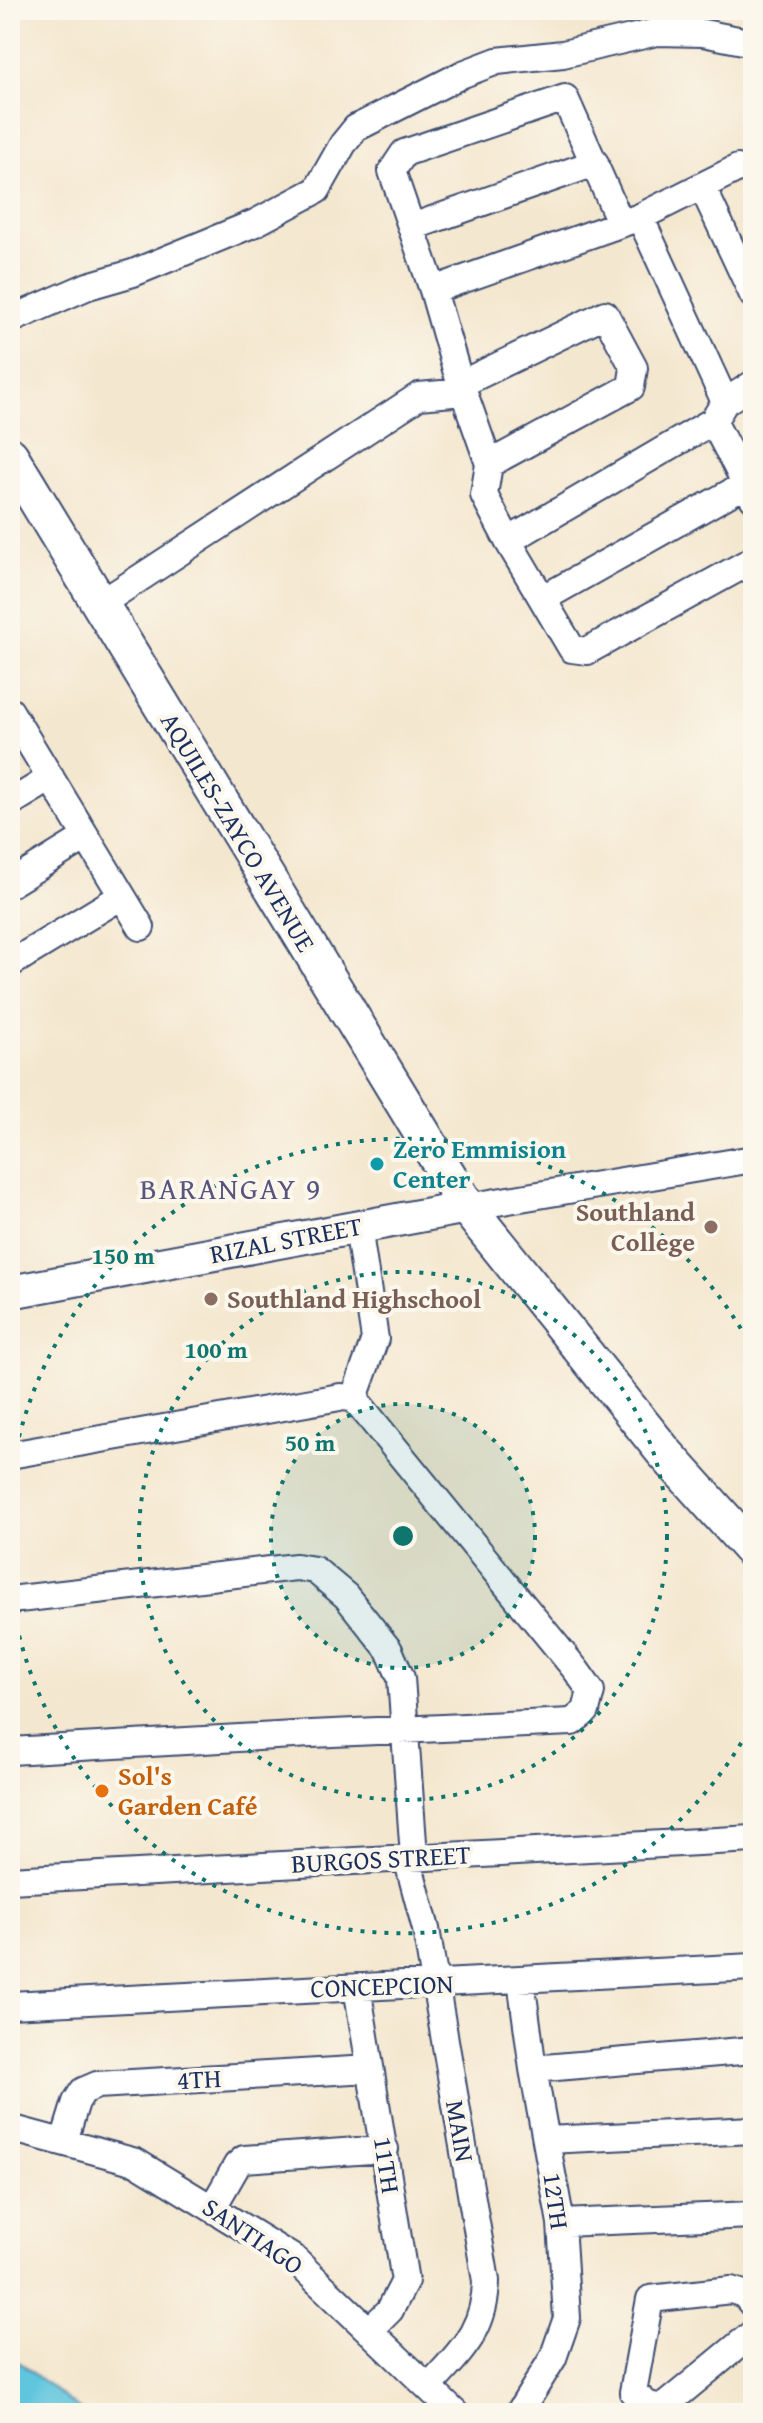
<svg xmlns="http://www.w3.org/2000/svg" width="763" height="2423" viewBox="0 0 763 2423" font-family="'Gentium Book Plus',serif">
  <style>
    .water { fill: #60c6dd; stroke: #3e7a9e; stroke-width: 2 }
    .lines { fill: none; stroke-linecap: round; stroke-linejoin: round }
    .minor-casing { stroke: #3c4b6f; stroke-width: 30 }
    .major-casing { stroke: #3c4b6f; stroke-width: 36 }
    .highway-casing { stroke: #3c4b6f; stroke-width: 40 }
    .minor { stroke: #fff; stroke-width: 26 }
    .major { stroke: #fff; stroke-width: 32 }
    .highway { stroke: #fff; stroke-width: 36 }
    .ring { fill: none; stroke: #0f766e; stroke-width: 4; stroke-dasharray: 4 8 }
    .culture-dot { fill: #0f9aa8; stroke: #fbf7ec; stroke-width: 3 }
    .education-dot { fill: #8d6e63; stroke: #fbf7ec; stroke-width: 3 }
    .food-dot { fill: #e8710a; stroke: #fbf7ec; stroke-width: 3 }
    .labels { text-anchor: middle; stroke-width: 8; stroke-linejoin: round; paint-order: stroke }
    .street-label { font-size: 26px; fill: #1b2f5e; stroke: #fbf7ec }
    .culture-label { font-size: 26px; font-weight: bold; fill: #0d838f; stroke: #fbf7ec; text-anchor: start }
    .education-label { font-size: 26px; font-weight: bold; fill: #785e54; stroke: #fbf7ec; text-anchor: end }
    .food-label { font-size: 26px; font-weight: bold; fill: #c56008; stroke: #fbf7ec; text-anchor: start }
    .quarter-label { font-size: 30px; letter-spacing: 2px; fill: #59547d; stroke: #fbf7ec }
    .centre { fill: #0f766e; stroke: #fbf7ec; stroke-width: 4 }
    .ring-label { font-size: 24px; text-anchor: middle; font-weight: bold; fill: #0f766e; stroke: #fbf7ec; stroke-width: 8; stroke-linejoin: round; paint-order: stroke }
  </style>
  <rect width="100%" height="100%" fill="#fbf7ec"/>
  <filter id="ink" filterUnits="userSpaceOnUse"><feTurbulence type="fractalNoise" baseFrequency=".0125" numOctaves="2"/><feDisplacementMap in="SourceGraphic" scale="16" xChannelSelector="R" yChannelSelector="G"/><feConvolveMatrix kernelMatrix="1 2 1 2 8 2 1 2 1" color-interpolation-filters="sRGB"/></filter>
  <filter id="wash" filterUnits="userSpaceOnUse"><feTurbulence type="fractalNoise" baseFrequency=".006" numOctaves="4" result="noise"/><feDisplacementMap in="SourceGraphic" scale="32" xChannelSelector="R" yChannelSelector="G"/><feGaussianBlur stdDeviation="1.8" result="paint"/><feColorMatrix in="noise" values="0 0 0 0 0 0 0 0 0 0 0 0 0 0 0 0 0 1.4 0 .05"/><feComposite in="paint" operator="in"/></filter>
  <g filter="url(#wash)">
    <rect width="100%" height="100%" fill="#f4e7cf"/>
    <path class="water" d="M10,2355L84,2413H10Z"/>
  </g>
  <g filter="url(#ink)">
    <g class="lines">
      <g class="minor-casing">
        <path id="minor" d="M702,186L753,295
          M621,224L565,98L404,153L392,171L433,290L457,373L489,464L484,495L508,541L572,649L587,651L753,560
          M412,227L595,163
          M433,290L640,217L738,168
          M10,320L88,286L133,273L255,223L317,190L343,144L356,128L463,74L497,61L563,54L657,32L703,33L753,43
          M461,384L605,314L634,368L631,387L489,464
          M725,402L753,384
          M713,421L753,498
          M508,541L713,421L725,402L640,217
          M544,598L746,484
          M100,604L419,396L464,392
          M10,711L141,927
          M10,803L51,778
          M10,884L86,837
          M10,964L122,896
          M467,1207L753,1159
          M354,1398L375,1339L358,1227
          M10,1455L340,1397L354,1398L576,1670L591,1691L586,1711L572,1722L311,1734L10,1751
          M10,1600L296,1567L315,1570L346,1596L389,1650L401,1678L414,1856
          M407,1858L426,1929L486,2281C485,2332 460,2351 429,2387
          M10,1880L753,1839
          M357,1987L405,2281L390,2310L369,2331
          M10,2005L753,1967
          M533,2069L753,2050
          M10,2128L136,2162L293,2258L455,2413
          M547,2140L753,2130
          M64,2141L76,2102L83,2091L97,2085L370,2069
          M213,2207L237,2165L244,2159L385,2149
          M561,2223L753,2215
          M663,2408L648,2405L633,2392L650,2299L731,2290L744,2294L753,2305
          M519,2413L553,2358L567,2318L561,2223L533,2069L521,1980
          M656,2413L753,2333"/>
      </g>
      <g class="major-casing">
        <path id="major" d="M10,1292L467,1207"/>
      </g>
      <g class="highway-casing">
        <path id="highway" d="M10,456L467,1207L664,1452L753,1551"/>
      </g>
      <use href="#minor" class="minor"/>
      <use href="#major" class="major"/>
      <use href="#highway" class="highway"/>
    </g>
  </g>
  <circle cx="403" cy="1536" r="132" fill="#0f766e" fill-opacity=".12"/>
  <g class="ring">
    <circle cx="403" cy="1536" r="132"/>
    <circle cx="403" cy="1536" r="264"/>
    <path d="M753 1722A396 396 0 0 1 10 1588M10 1484A396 396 0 0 1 753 1350"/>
  </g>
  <circle class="culture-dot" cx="377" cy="1164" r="8"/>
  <g class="education-dot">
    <circle cx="711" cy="1227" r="8"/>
    <circle cx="211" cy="1299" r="8"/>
  </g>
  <circle class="food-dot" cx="102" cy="1791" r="8"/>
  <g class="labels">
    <g class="street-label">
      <text transform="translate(238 832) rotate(59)" y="9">AQUILES-ZAYCO AVENUE</text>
      <text transform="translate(286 1240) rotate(-11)" y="9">RIZAL STREET</text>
      <text transform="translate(381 1859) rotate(-3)" y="9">BURGOS STREET</text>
      <text transform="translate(382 1986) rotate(-2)" y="9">CONCEPCION</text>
      <text transform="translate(199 2079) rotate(-3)" y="9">4TH</text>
      <text transform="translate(460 2131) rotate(80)" y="9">MAIN</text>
      <text transform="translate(387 2165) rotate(81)" y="9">11TH</text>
      <text transform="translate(556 2201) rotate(82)" y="9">12TH</text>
      <text transform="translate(253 2236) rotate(34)" y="9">SANTIAGO</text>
    </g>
    <g class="culture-label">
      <text x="393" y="1158">Zero Emmision<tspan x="393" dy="30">Center</tspan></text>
    </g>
    <g class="education-label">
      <text x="695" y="1221">Southland<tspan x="695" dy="30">College</tspan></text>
      <text x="227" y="1308" text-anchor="start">Southland Highschool</text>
    </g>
    <g class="food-label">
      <text x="118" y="1785">Sol's<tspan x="118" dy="30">Garden Café</tspan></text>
    </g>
    <g class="quarter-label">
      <text x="231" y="1199">BARANGAY 9</text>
    </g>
  </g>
  <circle cx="403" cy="1536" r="12" class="centre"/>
  <g class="ring-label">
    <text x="123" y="1264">150 m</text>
    <text x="216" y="1358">100 m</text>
    <text x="310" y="1451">50 m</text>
  </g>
  <rect width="763" height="2423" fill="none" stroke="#fbf7ec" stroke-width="40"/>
</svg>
